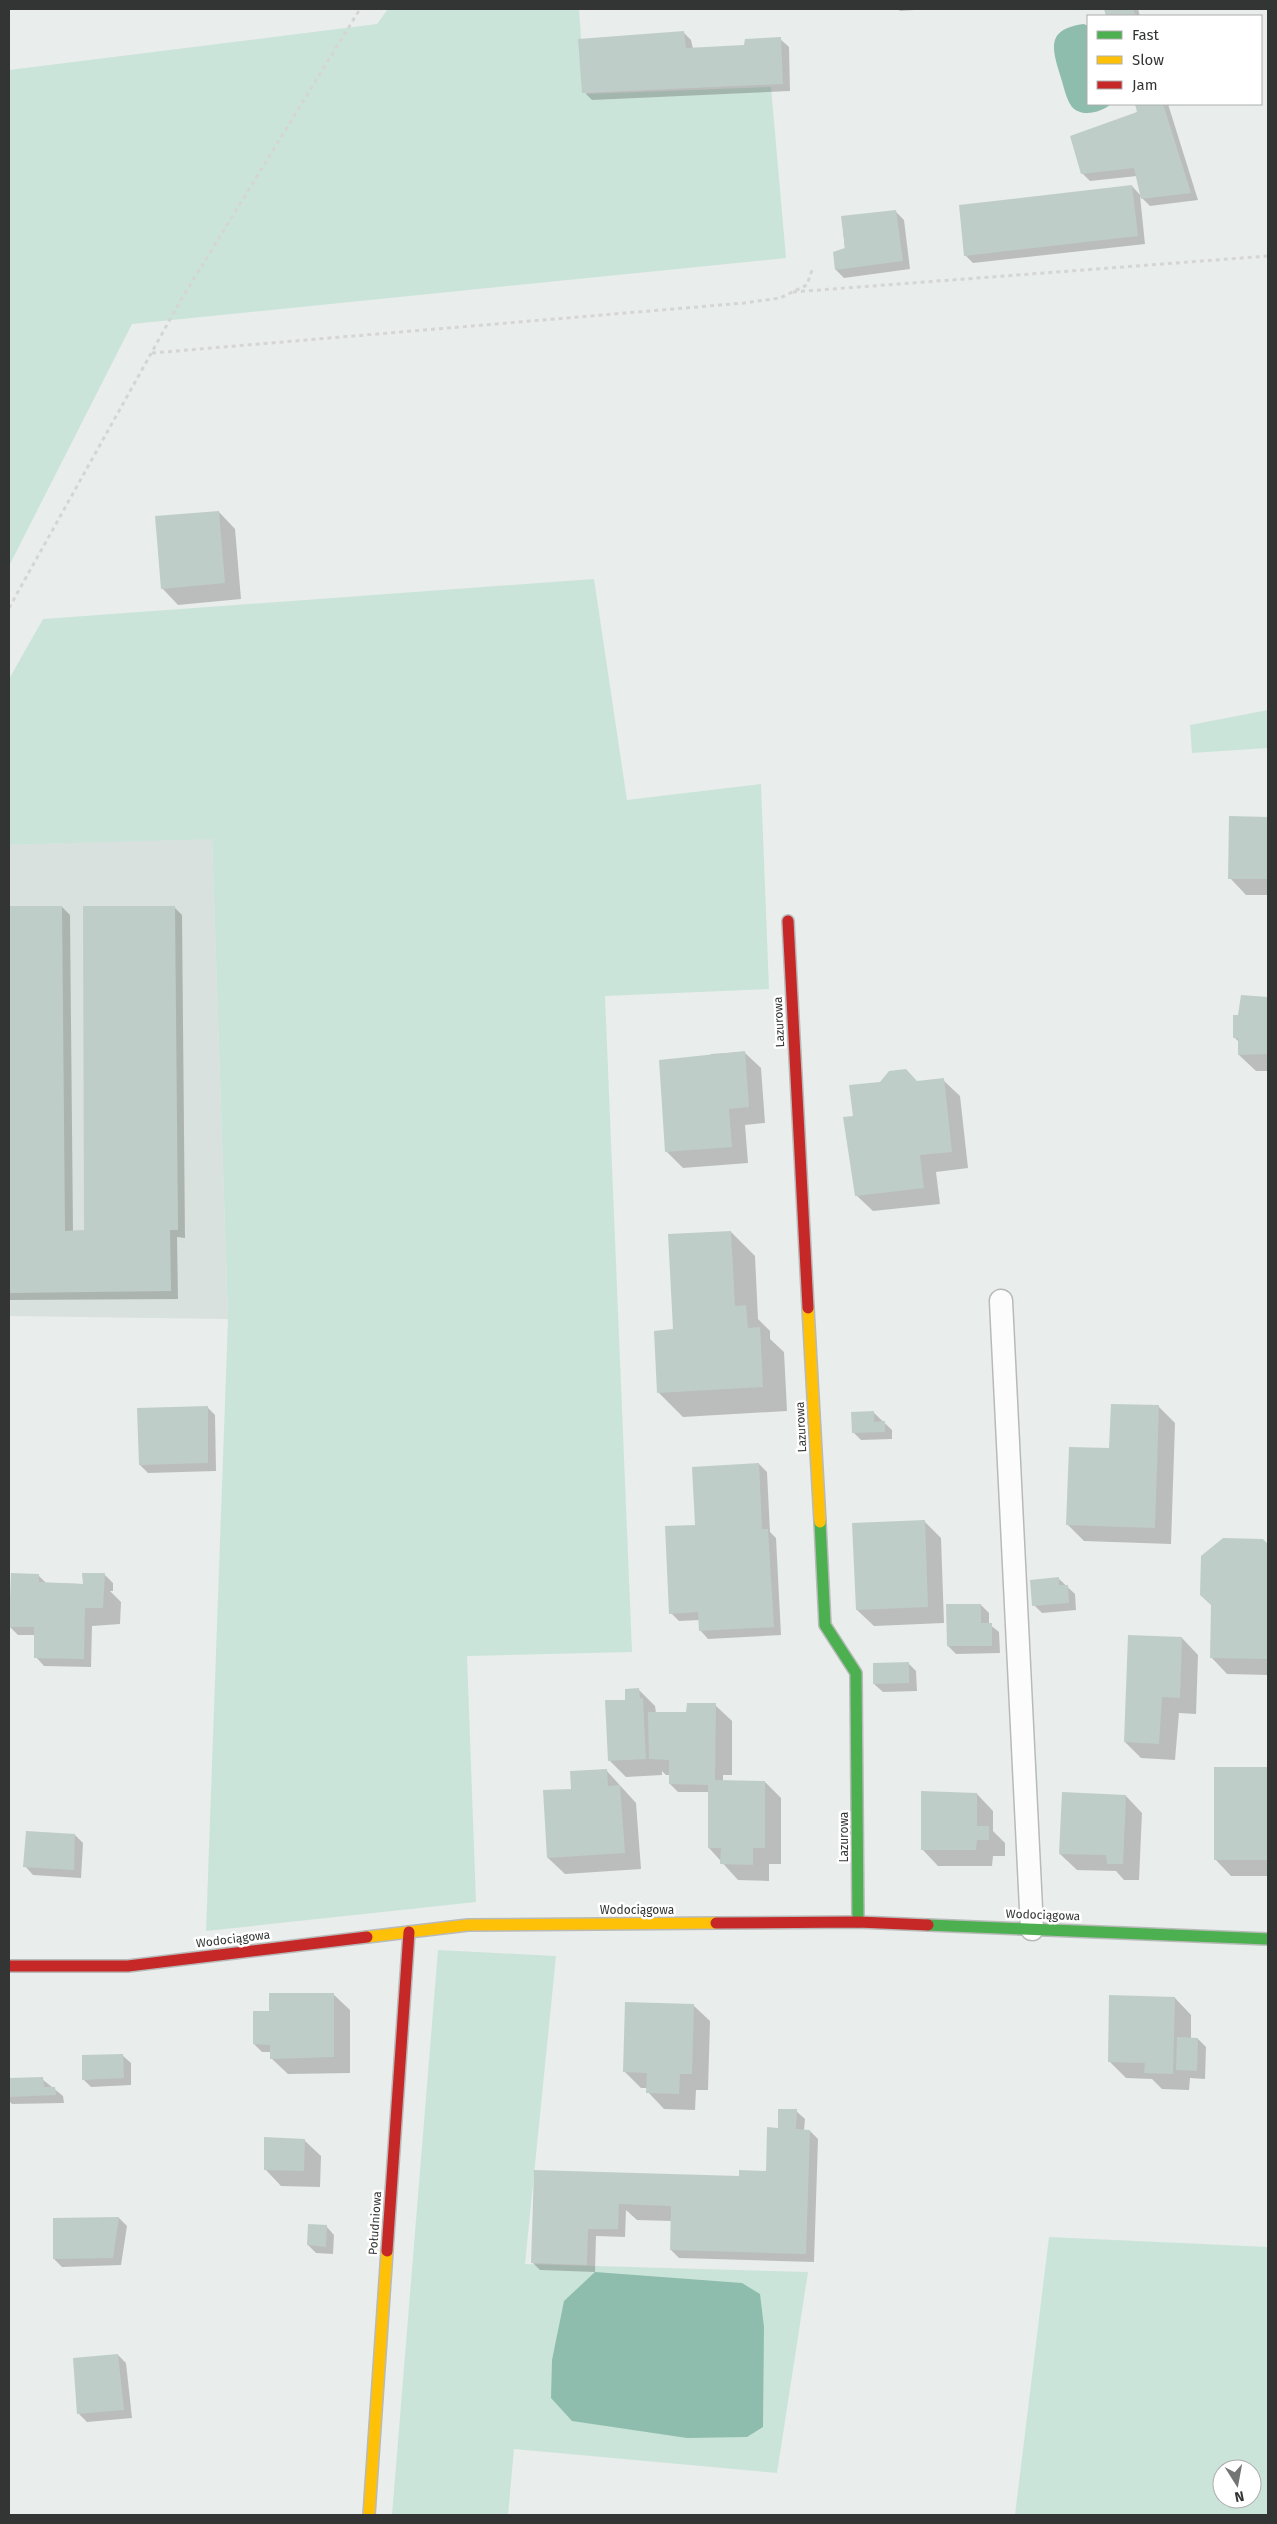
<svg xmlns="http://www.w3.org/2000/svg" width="1277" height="2524" viewBox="0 0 1277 2524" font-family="'Fira Sans',sans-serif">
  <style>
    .built { fill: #d8e1dd }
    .green { fill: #cbe4da; fill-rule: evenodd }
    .water { fill: #8fbdad }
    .shadow { fill: #0003 }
    .building { fill: #bfcdc8 }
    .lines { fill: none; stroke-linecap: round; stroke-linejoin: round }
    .lane-casing { stroke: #b8bab9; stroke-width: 25 }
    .fast-casing { stroke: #b8bab9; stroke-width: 14 }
    .slow-casing { stroke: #b8bab9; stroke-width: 14 }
    .jam-casing { stroke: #b8bab9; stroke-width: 14 }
    .path { stroke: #d5d5d5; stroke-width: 3; stroke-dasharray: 4 4; stroke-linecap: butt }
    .lane { stroke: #fcfcfc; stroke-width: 22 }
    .fast { stroke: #4caf50; stroke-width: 11 }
    .slow { stroke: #ffc107; stroke-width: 11 }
    .jam { stroke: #c62828; stroke-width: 11 }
    .labels { text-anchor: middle; stroke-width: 5; stroke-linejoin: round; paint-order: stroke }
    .street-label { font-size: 12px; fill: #333534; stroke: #fff }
  </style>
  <rect width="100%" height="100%" fill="#e9edeb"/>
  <path class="built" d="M212,838L228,1319L9,1316V845Z"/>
  <path class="green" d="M388,9H579L585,94L771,87L786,258L132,324L9,566V70L377,24Z
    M594,579L627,800L761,784L769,989L605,996L632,1652L467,1656L476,1902L206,1931L228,1319L212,839L9,845V679L43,619Z
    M1268,710V748L1192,753L1190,725Z
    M438,1950L556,1956L525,2264L808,2272L777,2473L514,2449L508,2515H392Z
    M1049,2237L1268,2247V2515H1015ZM1222,2469H1252V2499H1222Z"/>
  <path class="water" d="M1084,24L1088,26V104H1111C1102,112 1082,118 1072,107C1066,99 1064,87 1061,78C1052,49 1045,29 1084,24Z
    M595,2272L742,2283L760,2294L764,2327L763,2427L747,2437L687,2438L572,2421L551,2398L552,2360L564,2301Z"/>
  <path class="shadow" d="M898,9H930L900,11Z
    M1105,9H1138L1140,16H1108Z
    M683,32L691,40L693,49L745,46L780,39L789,47L790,91L592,100L584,92Z
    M1136,104H1168L1198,200L1150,206L1140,196L1145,244L973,263L965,255L1132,186L1141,196L1137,176L1090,181L1082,173L1139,112Z
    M896,212L904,220L910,269L844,278L836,270L845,250L842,218Z
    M219,512L235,529L241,599L178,605L162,588Z
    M1230,817L1268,818V895H1246L1230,878Z
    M9,907H62L70,915L73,1232L86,1231L174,907L182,915L185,1238L177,1237L178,1299L9,1300Z
    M1242,996L1268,998V1071H1256L1239,1055V1042L1235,1038Z
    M744,1052L761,1068L765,1123L745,1125L748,1163L683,1168L666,1151L711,1054Z
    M943,1080L960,1096L968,1168L936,1172L940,1204L873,1211L856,1195L854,1117L917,1082Z
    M731,1232L755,1256L758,1319L770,1331V1339L784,1352L787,1411L683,1417L659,1393L674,1331Z
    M1158,1406L1175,1423L1171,1544L1084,1541L1068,1525L1110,1450Z
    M207,1407L215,1415L216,1471L148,1473L140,1465Z
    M873,1412L892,1430V1439L861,1440L853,1432Z
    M759,1464L767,1472L770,1532L776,1538L781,1635L708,1639L700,1630V1620L679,1621L671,1613L696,1526Z
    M924,1521L941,1538L944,1623L874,1626L857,1610Z
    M1262,1540L1268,1546V1675L1227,1674L1211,1657Z
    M38,1575L46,1583L84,1584L105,1575L113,1583V1591H110L121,1602L120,1624L92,1626L91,1667L44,1666L36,1657L35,1635H18L10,1627Z
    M1058,1578L1075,1594L1076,1610L1042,1613L1034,1605Z
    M981,1605L989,1613V1624L999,1632L1000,1653L956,1654L948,1646Z
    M1182,1638L1198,1655L1196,1714L1179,1713L1175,1760L1141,1758L1125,1742Z
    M908,1663L916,1671L917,1691L883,1692L874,1684Z
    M639,1690L655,1706L656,1713H688L715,1705L732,1721V1775H723V1781L765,1782L781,1798V1864H769V1881L738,1880L709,1848L710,1792H678L670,1784V1775H666L662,1771V1775L626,1777L609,1760L626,1701Z
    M1215,1768H1268V1876H1231L1215,1859Z
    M606,1770L636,1803L641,1869L565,1874L548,1858L572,1790Z
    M977,1794L993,1811V1831L1005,1843V1856H993L992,1866H938L922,1849Z
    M1126,1796L1142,1813L1139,1880H1124L1116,1871L1077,1870L1060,1854Z
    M75,1835L83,1843L81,1878L33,1875L25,1866Z
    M333,1994L350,2010V2073L288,2074L271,2058V2052H262L254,2044L269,2013Z
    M1175,1998L1191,2015V2039H1198L1206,2047L1205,2079L1190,2078L1189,2090L1162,2089L1152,2079L1126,2078L1109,2061Z
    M693,2005L710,2021L708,2090H696L695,2110L664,2109L648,2092V2088H641L624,2071Z
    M122,2055L131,2063V2085L91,2087L83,2079Z
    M42,2079L63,2096L64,2103L12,2104L9,2101V2080Z
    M796,2111L805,2119L804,2131H810L818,2139L814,2262L679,2258L671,2250L672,2221L637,2220L626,2210L625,2237L596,2236L595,2272L540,2270L532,2262L535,2172L740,2177L768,2172L779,2129Z
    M304,2140L321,2156L320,2187L281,2186L265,2169Z
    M119,2218L127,2226L121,2265L62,2267L54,2259Z
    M326,2226L334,2235L333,2254L316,2253L308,2245Z
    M118,2355L126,2363L132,2418L87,2422L79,2414Z"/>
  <path class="building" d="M1104,9H1133L1136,16H1106Z
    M684,31L686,48L744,45L745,39L781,37L783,84L582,93L578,39Z
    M1135,104H1163L1191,193L1141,199L1134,168L1081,174L1070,136L1137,112Z
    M1132,185L1138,236L964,256L959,205Z
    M896,210L903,261L835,270L833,252L845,248L841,216Z
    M219,511L225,583L161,589L155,516Z
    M1229,816L1268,817V879H1228Z
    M9,906H62L65,1231L84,1230L83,906H175L178,1230H170L171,1291L9,1293Z
    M1241,995L1268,997V1054L1238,1055V1038H1233V1015H1238Z
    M745,1051L749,1107L729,1109L732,1147L665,1152L659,1060Z
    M906,1069L917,1081L944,1078L952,1152L920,1155L924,1188L855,1196L843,1117L853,1116L849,1085L880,1082L889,1071Z
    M731,1231L735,1306L746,1305L748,1328L760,1327L763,1387L657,1393L654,1331L673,1329L668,1234Z
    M1111,1404L1159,1405L1155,1528L1066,1525L1069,1447L1109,1448Z
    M208,1406V1463L139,1465L137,1408Z
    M874,1411V1422L885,1421V1432L852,1433L851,1412Z
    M759,1463L762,1529H768L774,1627L699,1631L698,1612L669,1614L665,1526L695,1525L692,1467Z
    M925,1520L928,1607L856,1610L852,1523Z
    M1223,1538L1263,1539L1268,1544V1659L1210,1658L1211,1605L1200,1595L1201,1556Z
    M11,1573L39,1574V1582L83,1584L82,1573H105L103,1608H85L84,1659L34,1658V1627H9Z
    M1059,1577V1585H1068L1069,1603L1032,1606L1030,1580Z
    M946,1604H981V1623H992V1646H947Z
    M1128,1635L1182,1637L1180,1698L1162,1697L1159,1744L1124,1742Z
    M909,1662V1683L873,1684V1663Z
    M639,1688L640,1698H643L646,1759L608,1761L605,1700H625V1689Z
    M687,1703H716L715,1780L765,1781V1848H753V1865L720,1864L721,1848H708V1785L669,1784V1760L649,1759L648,1712H686Z
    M1214,1767H1268V1860H1214Z
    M607,1769L608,1786L620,1785L625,1853L547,1858L543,1790L571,1789L570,1771Z
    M921,1791L977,1793V1826H989V1840H977L976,1850H921Z
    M1062,1792L1126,1795L1123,1864H1107L1106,1855L1059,1854Z
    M26,1831L75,1834L74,1870L23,1867Z
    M269,1993H334V2057L270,2059V2045L253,2044V2011H269Z
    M1109,1995L1175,1997L1173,2074L1144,2073L1145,2063L1108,2062Z
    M625,2002L694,2004L692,2074H680L679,2094L646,2093L647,2073L623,2072Z
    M1177,2037L1198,2038L1197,2071L1176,2070Z
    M123,2054L124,2078L82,2080V2055Z
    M43,2077L44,2087H55L56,2095L9,2097V2078Z
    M778,2109H797L796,2129L810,2130L806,2254L670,2250L671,2206L619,2204L618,2229H588L587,2265L531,2263L534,2170L739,2176V2170L766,2171L767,2127L778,2128Z
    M264,2137L305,2139L304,2171L264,2170Z
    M119,2217L113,2258L53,2259V2218Z
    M308,2224L327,2225L326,2247L307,2245Z
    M118,2354L124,2410L77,2414L73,2358Z"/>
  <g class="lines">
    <g class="lane-casing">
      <path id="lane" d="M1001,1301L1032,1929"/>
    </g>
    <g class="fast-casing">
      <path id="fast" d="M820,1522L825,1625L856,1673L858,1922
        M928,1925L1268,1939"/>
    </g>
    <g class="slow-casing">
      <path id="slow" d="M808,1308L820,1522
        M367,1937L468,1925L716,1923
        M369,2515L387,2251"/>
    </g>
    <g class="jam-casing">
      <path id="jam" d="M788,921L808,1308
        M716,1923L858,1922L928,1925
        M9,1966H128L367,1937
        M387,2251L409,1932"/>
    </g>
    <path class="path" d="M793,292L1268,256
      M152,353L744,303L780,298L807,285L813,267
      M9,608L182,298L360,9"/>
    <use href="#lane" class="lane"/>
    <use href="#fast" class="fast"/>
    <use href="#slow" class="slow"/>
    <use href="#jam" class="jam"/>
  </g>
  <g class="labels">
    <g class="street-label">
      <text transform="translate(779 1022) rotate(-93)" y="4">Lazurowa</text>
      <text transform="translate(801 1427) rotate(-93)" y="4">Lazurowa</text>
      <text transform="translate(844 1837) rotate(-90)" y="4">Lazurowa</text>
      <text x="637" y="1914">Wodociągowa</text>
      <text transform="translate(1043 1915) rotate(2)" y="4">Wodociągowa</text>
      <text transform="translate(233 1939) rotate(-7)" y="4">Wodociągowa</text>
      <text transform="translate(375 2223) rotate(-86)" y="4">Południowa</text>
    </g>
  </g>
  <rect width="1277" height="2524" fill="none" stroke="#333534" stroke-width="20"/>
  <rect x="1087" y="15" width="175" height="90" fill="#ffffff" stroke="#adaeae"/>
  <rect x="1097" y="31" width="25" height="8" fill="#4caf50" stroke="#adaeae"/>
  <text x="1132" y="40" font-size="15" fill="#333534">Fast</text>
  <rect x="1097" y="56" width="25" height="8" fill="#ffc107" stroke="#adaeae"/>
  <text x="1132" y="65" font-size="15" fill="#333534">Slow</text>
  <rect x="1097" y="81" width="25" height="8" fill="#c62828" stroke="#adaeae"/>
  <text x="1132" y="90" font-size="15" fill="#333534">Jam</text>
  <g transform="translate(1237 2484) rotate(169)"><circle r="24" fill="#ffffff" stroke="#adaeae"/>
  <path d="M0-4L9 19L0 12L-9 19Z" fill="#737574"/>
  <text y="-8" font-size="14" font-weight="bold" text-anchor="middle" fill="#333534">N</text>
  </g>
</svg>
